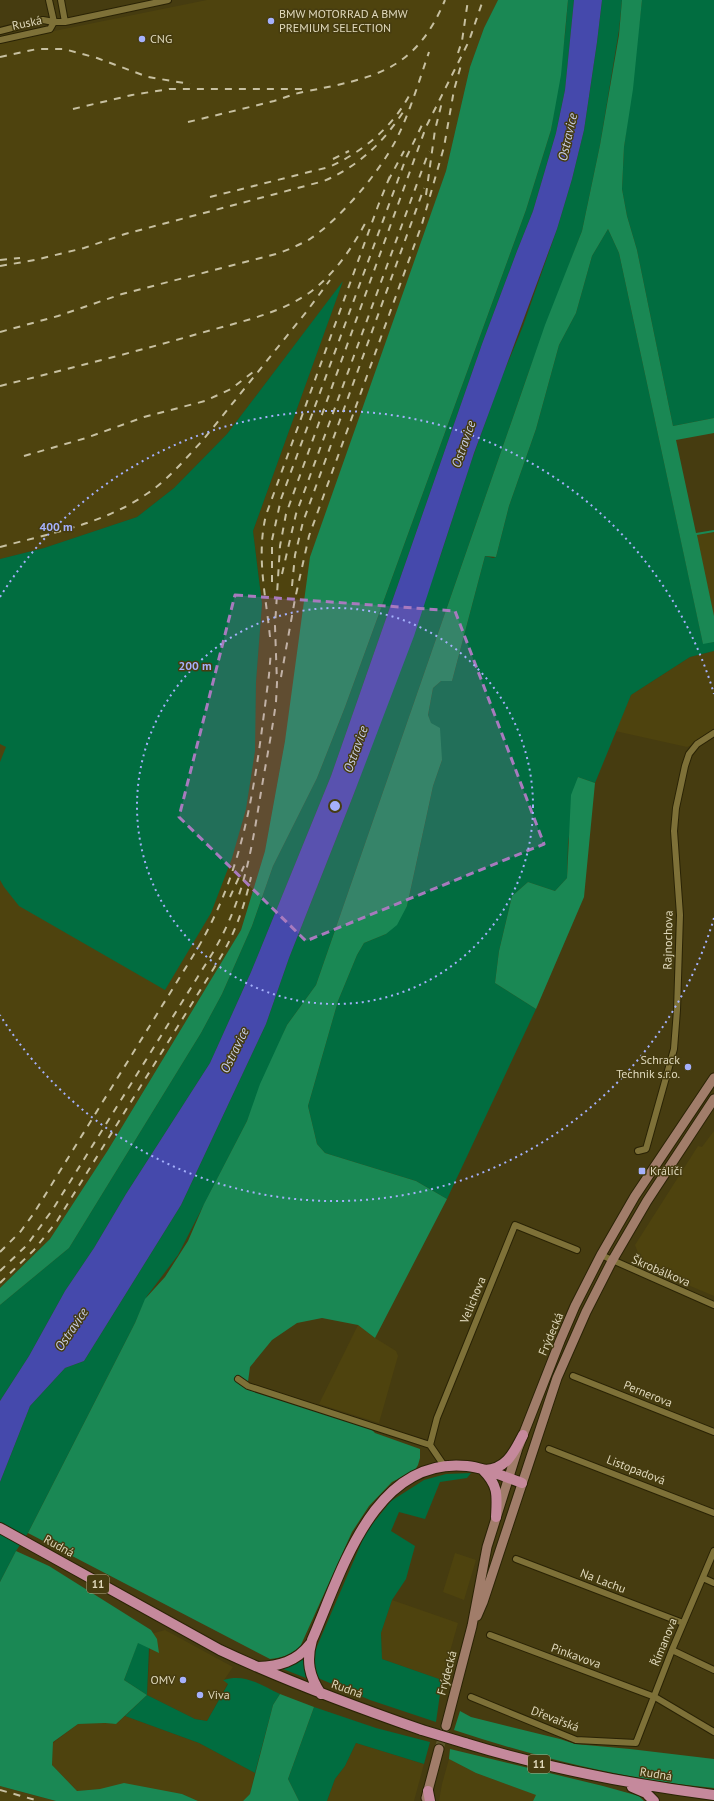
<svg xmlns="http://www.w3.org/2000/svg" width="714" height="1801" viewBox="0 0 714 1801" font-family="'PT Sans',sans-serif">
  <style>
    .built { fill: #4e430e }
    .green { fill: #016d40 }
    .forest { fill: #1a8854 }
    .water { fill: #4549ac }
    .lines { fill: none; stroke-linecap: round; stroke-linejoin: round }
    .secondary-tunnel { stroke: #5d542a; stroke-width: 9; stroke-dasharray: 9 4.5; stroke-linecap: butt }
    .minor-casing { stroke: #2a2305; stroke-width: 8 }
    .secondary-casing { stroke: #2a2305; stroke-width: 11 }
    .primary-casing { stroke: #2a2305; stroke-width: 12 }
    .minor { stroke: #7e7138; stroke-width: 6 }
    .secondary { stroke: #a17d6a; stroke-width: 9 }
    .primary { stroke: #c5899c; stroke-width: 10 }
    .rail { stroke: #c7c0a1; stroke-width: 2; stroke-dasharray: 7 7; stroke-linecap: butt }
    .primary-bridge-casing { stroke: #2a2305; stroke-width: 12; stroke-linecap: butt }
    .primary-bridge { stroke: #c5899c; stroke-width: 10 }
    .marked { fill: #a87abe; fill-opacity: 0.2; stroke: #a87abe; stroke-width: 3; stroke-dasharray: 8 5; stroke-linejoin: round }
    .ring { fill: none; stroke: #a5b1fc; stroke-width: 2; stroke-dasharray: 2 4 }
    .poi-dot { fill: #a5b1fc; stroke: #463c10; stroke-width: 1.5 }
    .labels { text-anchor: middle; stroke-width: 3; stroke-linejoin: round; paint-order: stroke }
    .shield { fill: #463c10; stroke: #b2aa88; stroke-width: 1 }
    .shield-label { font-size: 11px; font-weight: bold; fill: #e0d9bc }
    .poi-label { font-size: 12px; fill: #e0d9bc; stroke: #463c10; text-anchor: start }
    .street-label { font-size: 12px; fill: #e0d9bc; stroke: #463c10 }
    .water-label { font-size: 13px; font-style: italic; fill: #c7cde7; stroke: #463c10 }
    .centre { fill: #a5b1fc; stroke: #463c10; stroke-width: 2 }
    .ring-label { font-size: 12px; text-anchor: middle; font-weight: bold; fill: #a5b1fc; stroke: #463c10; stroke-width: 3; stroke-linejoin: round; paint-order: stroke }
  </style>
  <rect width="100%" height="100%" fill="#463c10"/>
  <path class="built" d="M207,0H498L484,28L470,67L446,171L428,225L285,741L265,851L241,930L108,1150L50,1239L0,1288V684L254,751L256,682L262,604L253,531L342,283L227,434L174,488L137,517L44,548L0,559V42Z
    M714,532V617L696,535Z
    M714,651V736L687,747L615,731L631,695L690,657Z
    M714,1131V1296L643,1266L635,1245L698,1146L702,1147Z
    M358,1325L375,1338L396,1351L398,1356L379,1423L319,1404Z
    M455,1553L476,1560L464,1600L443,1592Z
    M392,1600L458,1623L442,1680L382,1659L381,1633Z
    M165,1630L233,1667L224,1680L228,1683L207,1721L195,1719L147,1695L151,1634Z
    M125,1716L199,1743L255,1773L250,1794L243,1801H198L182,1794L100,1789L77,1791L52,1765L53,1743L78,1724L105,1723L116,1724Z
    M356,1743L424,1764L414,1801H327L335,1779L345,1766Z
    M449,1759L476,1773L537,1795L533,1801H439L442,1784Z
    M0,1786L17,1791L56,1801H0Z"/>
  <path class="green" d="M568,0H574L565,90L556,133L533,211L517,251L482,344L331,776L251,972L210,1063L126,1194L94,1248L65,1291L29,1356L0,1401V1305L69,1248L201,1033L222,994L252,926L273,866L317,778L345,707L526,210L551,130L565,34Z
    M602,0H622L619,30L600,145L582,231L528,374L316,985L287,1025L247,1121L178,1255L147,1296L135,1323L28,1533L16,1551L0,1582V1482L30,1406L65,1368L84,1361L181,1205L266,1024L289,958L353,796L439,560L471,462L501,379L523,326L557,229L572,179L584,130L597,42Z
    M642,0H714V418L673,426L637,250L627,216L622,189L624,147Z
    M608,229L619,253L703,643L714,642V651L690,657L631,695L595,783L578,777L568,843L567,878L555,891L528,882L512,896L499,951L495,983L536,1009L447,1199L416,1181L325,1153L317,1144L308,1106L338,1001L357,955L364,943L386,934L407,906L433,786L442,760L428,715L433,688L441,681H452L485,556L493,558L496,557L509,506L536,429L559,345L576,313L592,256Z
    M343,281L253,531L262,604L256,682L255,751L246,809L232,858L211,913L165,990L19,906L4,887L0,880V762L6,747L0,744V559L44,548L137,517L174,488L227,434Z
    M471,1473L467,1478L440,1482L425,1519L399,1512L391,1531L415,1546L406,1579L392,1600L381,1633L382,1659L442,1680L436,1722L370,1700L318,1678L313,1665L315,1651L366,1532L391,1501L424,1480L446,1474Z
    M138,1642L149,1648L147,1695L195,1719L207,1721L228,1684L223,1680C246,1673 260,1685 280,1694L273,1705L255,1773L199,1743L125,1716L147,1695L124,1680Z
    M304,1658L306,1678L283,1669Z
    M314,1707L376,1728L430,1742L424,1764L356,1743L345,1766L335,1779L327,1801H299L288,1779Z"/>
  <path class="forest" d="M498,0H568L561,75L551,130L526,210L345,707L317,778L273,866L252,926L222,994L201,1033L69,1248L0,1305V1288L50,1239L108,1150L241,930L265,851L285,741L310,557L446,171L470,67L484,28Z
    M622,0H642L633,89L624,147L622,189L627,216L637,250L673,426L714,418V433L676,440L696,533L714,530V532L697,535L714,616V642L703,644L619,253L608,229L592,256L576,313L559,345L536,429L509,506L496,557L485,556L452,681H441L433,688L428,715L431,723L440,728L442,760L433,786L407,906L397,925L386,934L364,943L357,955L338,1001L308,1106L317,1144L325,1153L416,1181L447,1199L375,1338L358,1325L322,1318L297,1323L272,1340L250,1367L247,1389L371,1429L375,1433L420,1449V1458L418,1465L415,1470L392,1482L369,1506L352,1532L300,1647C290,1655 282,1658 270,1659L28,1533L135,1323L145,1299L165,1277L188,1241L204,1204L247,1121L260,1084L287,1025L316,985L545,325L582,231L600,145L619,35Z
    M578,777L595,783L584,897L536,1009L495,983L499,951L512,896L528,882L555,891L567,878L571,795Z
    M16,1551L49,1566L151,1630L157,1639L159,1653L138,1643L124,1680L147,1695L116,1724L105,1723L78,1724L53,1742L52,1765L77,1791L100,1789L124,1783L182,1794L198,1801H56L0,1786V1582Z
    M280,1694L314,1707L288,1779L299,1801H243L250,1794L273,1705Z
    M460,1711L471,1717L560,1739L575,1744L630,1749L714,1759V1788C625,1780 539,1758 454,1730Z
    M450,1749L603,1786L639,1796L644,1801H533L536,1795L476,1773L449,1759Z"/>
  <path class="water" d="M574,0H602L597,42L584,130L572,179L557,229L474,453L414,636L353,796L289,958L266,1024L181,1205L84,1361L65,1368L30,1406L0,1482V1401L29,1356L65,1291L94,1248L126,1194L210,1063L251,972L331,776L482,344L517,251L533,211L556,133L565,90Z"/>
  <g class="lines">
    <path class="secondary-tunnel" d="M439,1749L446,1726"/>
    <g class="minor-casing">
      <path id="minor" d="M49,0L54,22
        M61,0L65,22
        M0,31L43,20L54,22H65L168,0
        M0,40L50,29L54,22
        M638,1151L646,1149L674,1049L677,1010L680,915L674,831L676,808L685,766L689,754L697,744L714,733
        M601,1255L714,1305
        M573,1376L714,1432
        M238,1379L248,1386L430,1445L445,1467
        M430,1445L437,1418L515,1225L577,1250
        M549,1449L714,1513
        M516,1559L683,1623
        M703,1578L714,1583
        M490,1635L655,1697L714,1732
        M672,1650L714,1670
        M471,1697L576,1740L636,1743L672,1650L714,1551"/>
    </g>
    <g class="secondary-casing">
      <path id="secondary" d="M477,1616L483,1602L557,1378L586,1312L612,1261L647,1201L714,1099
        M446,1726L472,1626L487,1547L518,1448L560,1341L575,1306L601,1255L635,1196L714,1078
        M426,1798L439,1749"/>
    </g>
    <g class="primary-casing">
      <path id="primary" d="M483,1470C499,1486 497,1496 496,1517
        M485,1470C507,1469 514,1452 523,1435
        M0,1528L220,1650C286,1681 353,1706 422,1730
        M258,1667C279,1666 296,1662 310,1644
        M321,1694C309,1676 306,1661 312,1640C341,1574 373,1456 467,1466C486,1468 505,1477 522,1483
        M465,1743C546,1768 629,1784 714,1795
        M632,1787L646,1793L654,1801
        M428,1791L430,1801"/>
    </g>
    <use href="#minor" class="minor"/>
    <use href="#secondary" class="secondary"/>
    <use href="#primary" class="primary"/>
    <path class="rail" d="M458,53L462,41L468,0
      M0,57L37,49H64L97,58L148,77L190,84
      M73,109L132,95L169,89H303
      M188,122C217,115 246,108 274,101C284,98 293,94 303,92C373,78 415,72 445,0
      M333,159L349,151
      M388,181L404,151
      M426,195L435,130L442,102
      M210,197L329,167C363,152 394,126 411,92
      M0,260L20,258
      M0,266L35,260L84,248L125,234L324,181C359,166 385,141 405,109
      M0,332L58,316L122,294L276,254C288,250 299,245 310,239C340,219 379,173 396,140C410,112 419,81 429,52
      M0,386C67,369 135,352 201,333C238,322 277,315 309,293C335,274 353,247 368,218
      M24,456L86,438L144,417L205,401L231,389L253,372
      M0,547C51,533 104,524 148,493C169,479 186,458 203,440L307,311L330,280
      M282,574L296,514L429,151
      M272,582V540L281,499L406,158L422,125
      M292,586L295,555L303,522L424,188
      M270,637C266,596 256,556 266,515L378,206L390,176
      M281,677L295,599L309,536L422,224L444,147L454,90L461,65
      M230,897L244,866
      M0,1252L21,1231L34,1213L196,951C248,864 256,774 269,675L271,651
      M0,1271L27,1245L53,1209L212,954C244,900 251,853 261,792C266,762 272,732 276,702L277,683L275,626L280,546L286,514L426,127L469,41L483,0
      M0,1283L34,1250L57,1221L219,960C235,933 244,908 251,877
      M0,1790L39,1801"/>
    <g class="primary-bridge-casing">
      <path id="primary-bridge" d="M422,1730L465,1743"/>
    </g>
    <use href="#primary-bridge" class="primary-bridge"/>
  </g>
  <path class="marked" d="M235,595L455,611L544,844L306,941L179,817Z"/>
  <g class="ring">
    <circle cx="335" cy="806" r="198"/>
    <path d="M714 918A395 395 0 0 1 0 1015M0 597A395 395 0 0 1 714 694"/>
  </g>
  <g class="poi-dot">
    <circle cx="271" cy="21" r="4"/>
    <circle cx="142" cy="39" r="4"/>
    <circle cx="688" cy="1067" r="4"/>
    <rect x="638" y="1167" width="8" height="8" rx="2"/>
    <circle cx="183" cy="1680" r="4"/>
    <circle cx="200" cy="1695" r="4"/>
  </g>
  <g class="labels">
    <g class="shield">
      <rect x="87" y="1575" width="22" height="18" rx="3"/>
      <rect x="528" y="1755" width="22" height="18" rx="3"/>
    </g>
    <g class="shield-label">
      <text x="98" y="1588">11</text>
      <text x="539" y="1768">11</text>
    </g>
    <g class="poi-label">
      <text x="279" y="18">BMW MOTORRAD A BMW<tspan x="279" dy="14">PREMIUM SELECTION</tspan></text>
      <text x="150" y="43">CNG</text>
      <text x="680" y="1064" text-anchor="end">Schrack<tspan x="680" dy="14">Technik s.r.o.</tspan></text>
      <text x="650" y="1175">Králičí</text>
      <text x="175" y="1684" text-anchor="end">OMV</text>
      <text x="208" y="1699">Viva</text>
    </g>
    <g class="street-label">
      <text transform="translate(27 23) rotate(-12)" y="4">Ruská</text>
      <text transform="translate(668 940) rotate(-89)" y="4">Rajnochova</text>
      <text transform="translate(661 1271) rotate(23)" y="4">Škrobálkova</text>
      <text transform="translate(473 1300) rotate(-68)" y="4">Velichova</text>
      <text transform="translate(551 1334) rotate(-67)" y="4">Frýdecká</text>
      <text transform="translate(648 1394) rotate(22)" y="4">Pernerova</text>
      <text transform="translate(636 1470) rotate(21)" y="4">Listopadová</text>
      <text transform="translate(59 1546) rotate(29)" y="4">Rudná</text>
      <text transform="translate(603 1581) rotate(21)" y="4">Na Lachu</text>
      <text transform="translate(664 1642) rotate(-68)" y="4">Římanova</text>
      <text transform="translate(576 1656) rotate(20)" y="4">Pinkavova</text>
      <text transform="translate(447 1673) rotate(-75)" y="4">Frýdecká</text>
      <text transform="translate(347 1689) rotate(20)" y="4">Rudná</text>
      <text transform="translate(555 1719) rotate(21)" y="4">Dřevařská</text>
      <text transform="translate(656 1774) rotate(9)" y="4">Rudná</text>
    </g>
    <g class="water-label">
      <text transform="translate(567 137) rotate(-77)" y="5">Ostravice</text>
      <text transform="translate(463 444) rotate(-71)" y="5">Ostravice</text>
      <text transform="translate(355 749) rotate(-70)" y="5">Ostravice</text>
      <text transform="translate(234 1050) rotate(-64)" y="5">Ostravice</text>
      <text transform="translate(71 1329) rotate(-56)" y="5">Ostravice</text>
    </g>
  </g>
  <circle cx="335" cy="806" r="6" class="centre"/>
  <g class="ring-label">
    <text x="56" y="531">400 m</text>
    <text x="195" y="670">200 m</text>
  </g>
</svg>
